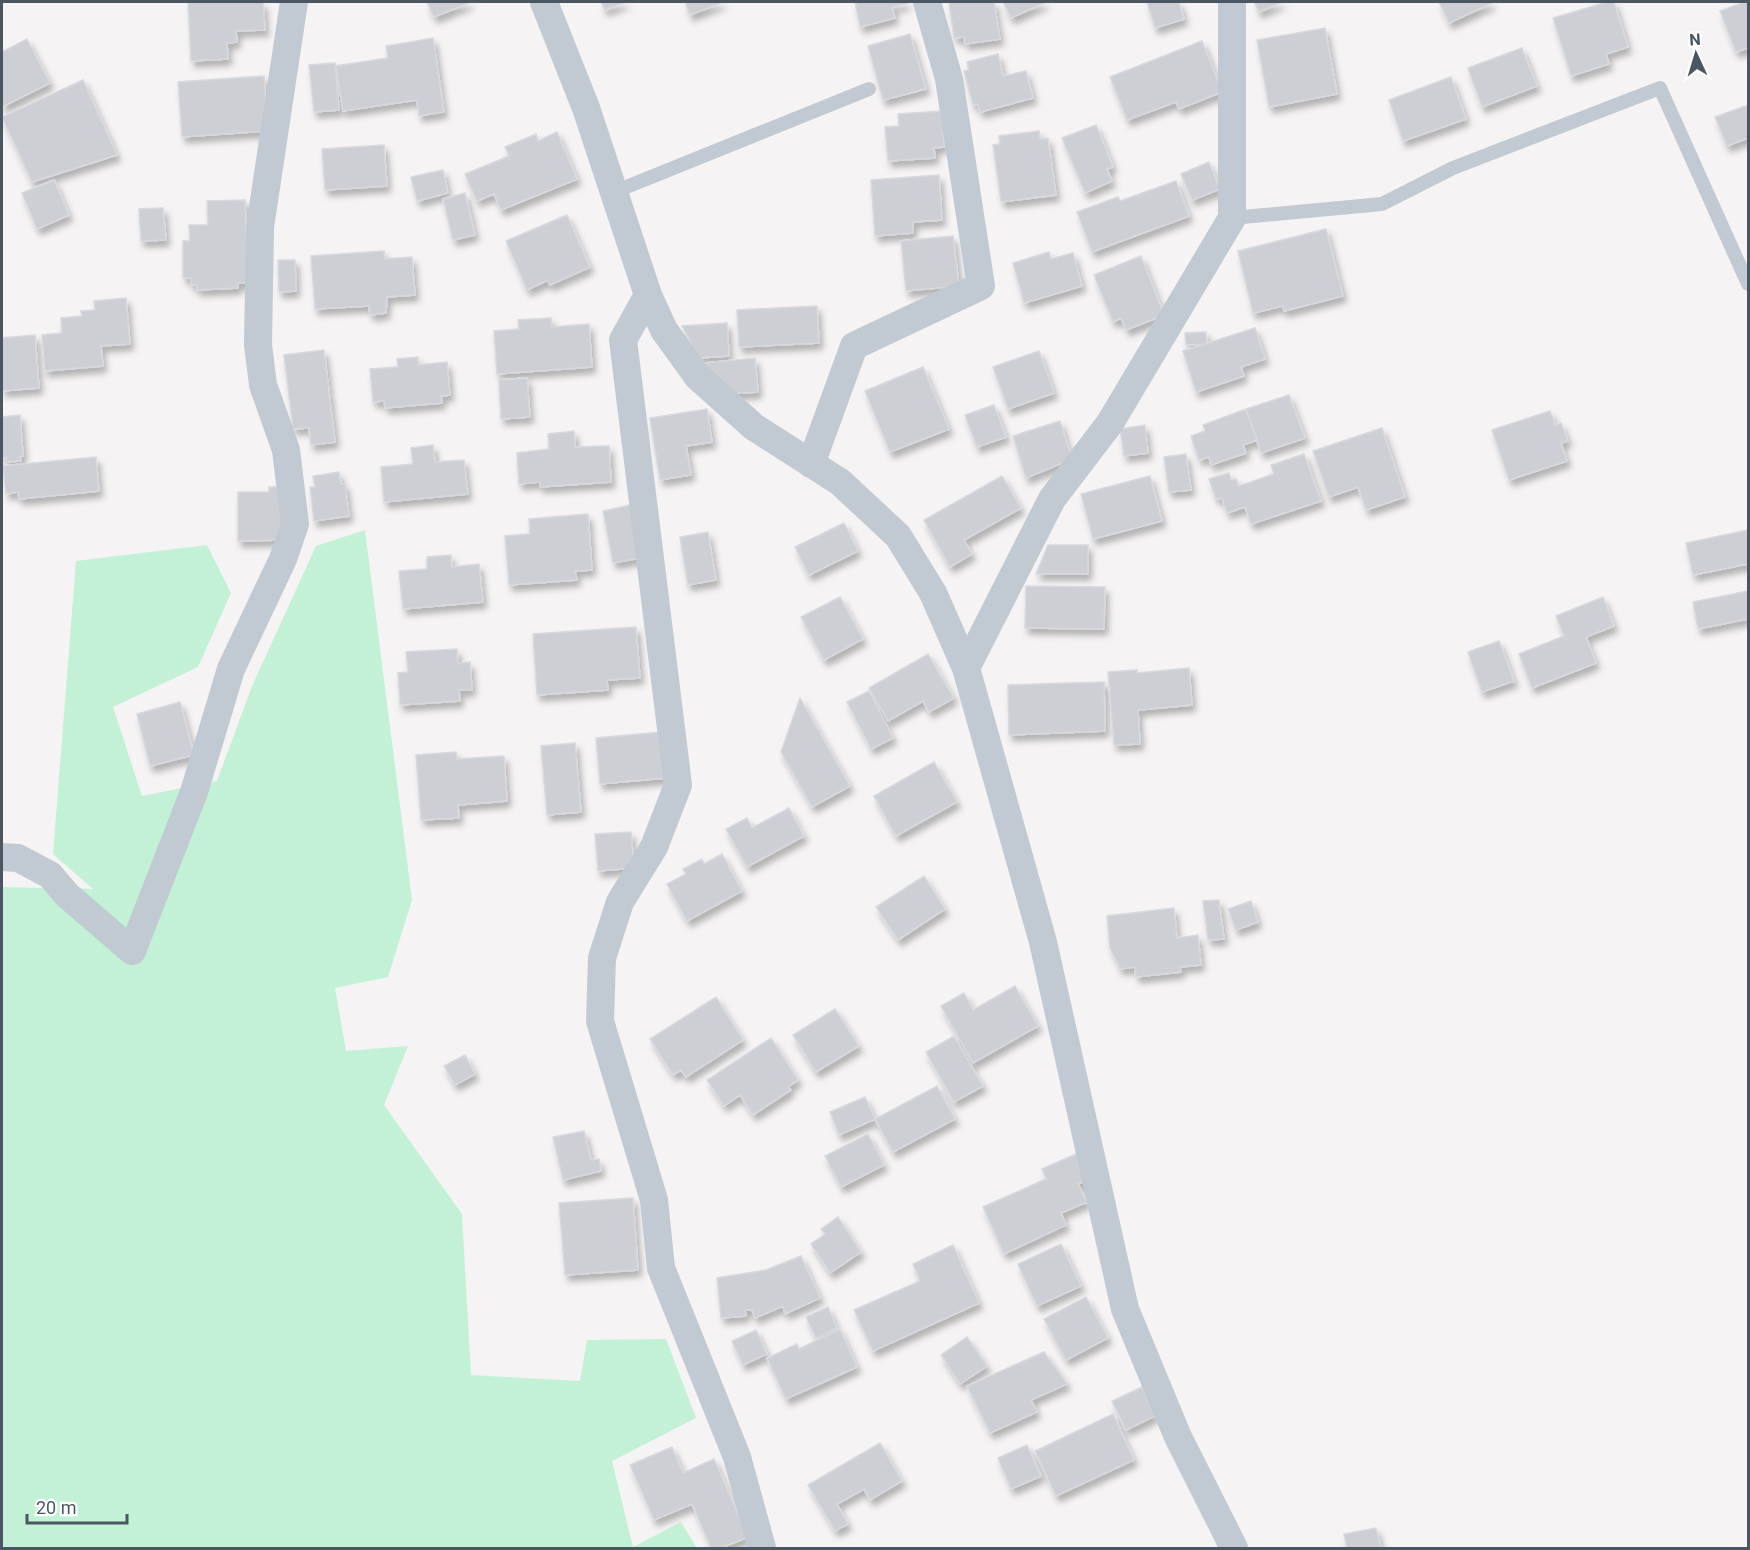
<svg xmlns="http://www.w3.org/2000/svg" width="1750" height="1550" viewBox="0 0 1750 1550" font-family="Roboto,sans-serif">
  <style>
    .green { fill: #c3f1d5 }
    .building { fill: #cdcfd5; stroke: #d7d9de; stroke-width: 1.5; filter: url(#shadow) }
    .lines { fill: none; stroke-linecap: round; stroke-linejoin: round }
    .lane { stroke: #c1cad2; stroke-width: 14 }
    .street { stroke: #c1cad2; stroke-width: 28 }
  </style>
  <defs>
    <filter id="shadow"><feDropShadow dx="3.5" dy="6" stdDeviation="3" flood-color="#0004"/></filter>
  </defs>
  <rect width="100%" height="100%" fill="#f5f3f3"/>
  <path class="green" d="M365,530L412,900L388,977L335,988L346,1051L408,1046L384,1105L462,1214L471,1375L580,1381L587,1340L666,1339L696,1418L612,1461L633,1547L681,1522L697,1548H2V887L93,889L53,854L76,561L207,545L231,593L198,667L113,707L142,796L217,781L252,686L316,546Z"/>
  <path class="building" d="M188,2H263L265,30L236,31L237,42L227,43L228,59L191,61Z
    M427,2H471L434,17Z
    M601,2H626L605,10Z
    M685,2H723L690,15Z
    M855,2H907V4L892,7L895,18L860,27Z
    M949,2H994L1000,39L965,44L964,37L954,38Z
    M1003,2H1046L1011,18Z
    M1147,2H1179L1184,19L1155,28Z
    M1254,2H1282L1259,12Z
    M1439,2H1492V3L1449,23Z
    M1607,2H1614L1628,47L1606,54L1609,64L1571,76L1553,18Z
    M1745,2H1748V48L1736,52L1720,11Z
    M1325,28L1337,94L1269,107L1257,40Z
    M910,34L926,89L883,100L868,46Z
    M433,38L444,112L419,116L417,100L343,111L336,66L388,58L386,46Z
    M27,39L50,83L2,107V52Z
    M1202,41L1222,92L1179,109L1176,102L1127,120L1110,77Z
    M1522,48L1537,86L1482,107L1468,68Z
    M998,54L1003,76L1026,71L1033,98L980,112L978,104L973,105L964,71L969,70L967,62Z
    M335,63L339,110L314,112L309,65Z
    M264,76L268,131L182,137L178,82Z
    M1451,77L1466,119L1403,141L1389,100Z
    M83,80L117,155L32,182L2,117Z
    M1748,105V138L1727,146L1715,117Z
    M942,111L944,147L934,148L935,158L888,161L885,127L899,126L898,114Z
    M1096,125L1113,167L1107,169L1112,181L1085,193L1062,138Z
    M1039,131L1040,139L1048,138L1056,195L1001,202L993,145L1000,144L999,136Z
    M557,132L577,179L501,210L494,194L477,201L465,174L509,156L505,147L536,134L538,141Z
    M384,145L387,186L325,190L322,149Z
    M1209,162L1220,189L1192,200L1181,174Z
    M443,170L448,193L417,201L411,177Z
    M939,175L942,220L913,222V233L875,236L871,180Z
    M54,180L69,215L37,229L22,193Z
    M1176,181L1189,216L1092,252L1077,212L1118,197L1120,201Z
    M465,193L475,235L453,240L443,199Z
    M245,200L246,233L254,283H238V288L197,290V285H191V278H183V241H190L189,225H208L207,201Z
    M163,208L166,240L141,241L139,209Z
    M567,215L590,267L550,285L548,280L527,290L506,241Z
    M1326,229L1343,296L1284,311L1283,306L1253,313L1238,251Z
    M953,236L959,286L906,291L901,241Z
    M384,251L385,259L412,257L415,295L387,297L386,313L370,315L369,306L315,309L311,256Z
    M1049,252L1051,259L1073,253L1082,286L1024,303L1013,263Z
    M1141,256L1164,315L1126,330L1121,318L1113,322L1094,275Z
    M278,260H295L296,291L279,292Z
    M126,298L130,344L101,346L103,366L45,371L42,335L62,333L61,318L82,316L81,311L95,310L94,301Z
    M817,306L819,343L739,347L737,310Z
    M551,318V327L589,324L592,367L497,374L494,331L519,329L518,320Z
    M727,323L729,356L699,358L682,326Z
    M1255,328L1265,359L1241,367L1244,376L1196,392L1183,351Z
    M1206,332L1207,344L1186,345L1185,333Z
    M35,335L39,388L2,391V338Z
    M324,350L335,442L311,445L309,428L293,429L284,355Z
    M1039,351L1054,393L1008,409L993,367Z
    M418,357V365L447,362L450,395L441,396L442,403L385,408L384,401L373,402L370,369L398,367L397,359Z
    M755,358L758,392L729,394L704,363Z
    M923,367L949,429L890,452L865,391Z
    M527,378L530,417L501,419L499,380Z
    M1289,395L1305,438L1261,453L1246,409Z
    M994,405L1006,437L977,447L965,415Z
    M707,409L712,442L686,446L691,475L660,480L650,418Z
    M1246,409L1257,440L1243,445L1246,453L1211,465L1209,457L1199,460L1191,436L1205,431L1203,425Z
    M1550,411L1555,425L1561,423L1568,441L1561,443L1567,461L1509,480L1492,430Z
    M20,415L23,456H20L21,461L7,462V457L2,458V417Z
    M1060,421L1072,459L1026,478L1013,436Z
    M1145,425L1148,453L1124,456L1120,429Z
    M1382,428L1405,497L1366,510L1358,487L1329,497L1313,451Z
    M574,431L575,447L609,446L611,482L540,487V482L519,484L517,453L549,449L548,434Z
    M433,445L435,462L464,460L468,494L384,502L381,467L413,464L411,448Z
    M1186,454L1191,490L1169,492L1164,457Z
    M1304,454L1321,501L1251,524L1245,507L1227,513L1222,498L1216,499L1209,479L1229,473L1231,480L1236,479L1239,486L1274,474L1271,465Z
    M96,457L99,491L19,499L18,492L6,494L3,466Z
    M339,472L341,484H345L349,516L314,521L310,487H315L313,476Z
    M1002,476L1021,508L964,540L972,554L950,567L924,520Z
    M1150,476L1162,521L1093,539L1081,494Z
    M269,487H283L284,540L238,541V492H269Z
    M631,505L641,558L613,563L603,511Z
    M588,514L592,570L575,571L577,580L509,585L505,536L530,534L529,519Z
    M844,523L858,551L809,575L795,547Z
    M1748,530V564L1693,575L1686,543Z
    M708,532L716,580L688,585L680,537Z
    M1048,545H1088V574H1036Z
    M451,555L452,567L479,564L483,602L403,609L399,571L427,569V557Z
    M1026,586L1105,587L1104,629L1025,628Z
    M1748,591V619L1698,629L1693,602Z
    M840,597L863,639L824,660L801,617Z
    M1603,597L1614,626L1586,637L1596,663L1532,688L1519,654L1564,636L1556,616Z
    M636,627L640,678L607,680L608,690L537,695L533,634Z
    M1499,641L1514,681L1482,692L1468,652Z
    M457,649L458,663L470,662L472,690H459L460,701L400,705L398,673L408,672L406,652Z
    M928,654L954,698L929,712L923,701L888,721L869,688Z
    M1189,668L1192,705L1138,710L1140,744L1114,745L1108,672L1137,670V673Z
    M1104,682L1105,731L1009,735L1008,685Z
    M869,691L893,738L871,749L847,702Z
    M800,698L850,786L812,807L781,752Z
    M180,702L194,755L150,766L137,714Z
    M662,732L666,778L600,784L596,738Z
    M575,743L581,812L547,815L541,746Z
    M456,752L457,759L504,756L507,801L458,805L459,818L421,820L416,755Z
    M934,762L957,802L896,836L874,796Z
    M789,808L804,836L747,867L726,829L747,818L752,828Z
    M631,832L634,868L598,871L595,834Z
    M722,854L742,891L687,921L667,884L686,874L683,869L702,859L704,864Z
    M924,876L945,909L898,940L876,907Z
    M1219,900L1224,939L1208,940L1203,901Z
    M1251,901L1258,922L1236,930L1228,909Z
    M1174,908L1177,938L1198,935L1201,965L1180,967L1181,972L1136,977L1135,967L1120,969L1110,948L1107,916Z
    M1015,986L1038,1026L973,1063L941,1006L964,993L973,1010Z
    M716,997L743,1040L686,1077L681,1070L673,1075L650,1039Z
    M835,1009L859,1046L816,1072L793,1035Z
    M954,1036L983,1086L954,1102L926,1052Z
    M771,1038L798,1080L788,1087L791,1090L753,1115L740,1095L724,1106L707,1080Z
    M465,1055L475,1074L455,1085L444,1066Z
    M937,1086L955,1119L893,1152L875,1119Z
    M865,1097L875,1119L839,1135L830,1112Z
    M584,1131L591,1160L599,1159L601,1171L563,1180L553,1137Z
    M868,1134L884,1165L841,1187L825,1156Z
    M1078,1153L1090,1179L1078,1184L1087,1202L1061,1213L1066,1225L1004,1254L983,1207L1046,1179L1042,1169Z
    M633,1198L638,1270L565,1275L559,1203Z
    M838,1217L861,1252L830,1273L811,1244L825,1234L821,1229Z
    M1061,1244L1081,1286L1037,1306L1018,1264Z
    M953,1245L979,1303L873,1351L854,1310L920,1281L913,1264Z
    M801,1256L820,1298L785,1314L783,1306L755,1318L752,1310H745L746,1316L721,1318L717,1278L766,1270Z
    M1086,1297L1108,1338L1066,1360L1044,1319Z
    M828,1307L837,1328L816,1338L806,1317Z
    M840,1329L857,1367L786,1399L767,1358L797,1344L799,1349Z
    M756,1330L767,1354L743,1365L732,1341Z
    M967,1337L987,1366L960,1384L941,1355Z
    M1044,1352L1067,1384L1031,1400L1037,1412L990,1433L967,1386Z
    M1142,1387L1155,1416L1126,1430L1112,1401Z
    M1113,1414L1134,1460L1056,1496L1035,1451Z
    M880,1443L902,1481L870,1500L864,1489L837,1504L848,1524L835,1531L808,1485Z
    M1027,1445L1041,1476L1011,1489L998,1458Z
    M672,1447L683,1473L714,1459L748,1537L721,1548H711L692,1504L654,1520L630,1465Z
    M1376,1528L1381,1548H1347L1344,1534Z"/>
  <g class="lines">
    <path class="lane" d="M614,192L869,89
      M1232,218L1382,204L1453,168L1660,88L1748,284"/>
    <path class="street" d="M544,2L586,108L648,295L664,330L698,377L754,427L840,482L898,536L933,593L966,668L1043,942L1125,1309L1178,1437L1234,1548
      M648,295L623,340L678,785L654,847L620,902L602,958L600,1021L654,1200L661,1268L737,1457L762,1548
      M811,464L854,346L981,286L949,79L927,2
      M966,668L1052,499L1110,423L1232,218V2
      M2,857L18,858L50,875L67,895L132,951L194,792L231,669L283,559L295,524L286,450L263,385L258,345L260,227L294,2"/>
  </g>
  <rect width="1750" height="1550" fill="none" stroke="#4a5661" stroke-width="6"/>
  <g transform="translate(1696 54) rotate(356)" stroke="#ffffff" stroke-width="4.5" paint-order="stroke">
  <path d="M0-4.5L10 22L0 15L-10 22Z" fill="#4a5661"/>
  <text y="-9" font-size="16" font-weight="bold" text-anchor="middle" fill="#4a5661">N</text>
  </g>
  <path d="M27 1514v9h100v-9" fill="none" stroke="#4a5661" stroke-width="3"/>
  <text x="36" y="1514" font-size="18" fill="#4a5661" stroke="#ffffff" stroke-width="4.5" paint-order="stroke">20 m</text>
</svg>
